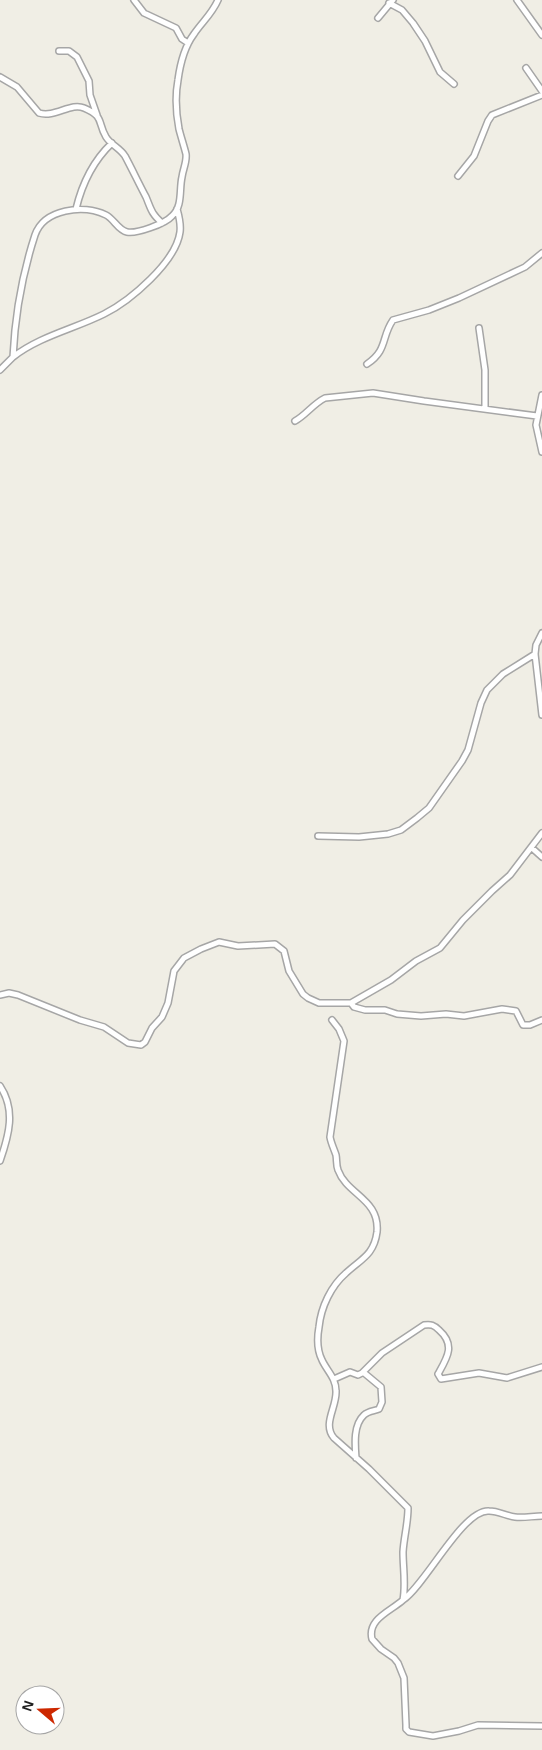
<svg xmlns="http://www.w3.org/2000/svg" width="542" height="1750" viewBox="0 0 542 1750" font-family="Helvetica,sans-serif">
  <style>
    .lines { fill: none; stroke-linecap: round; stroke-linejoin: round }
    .minor-casing { stroke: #a6a6a6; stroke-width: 8 }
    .minor { stroke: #fff; stroke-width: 5 }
  </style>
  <rect width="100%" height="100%" fill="#f0eee5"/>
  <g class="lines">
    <g class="minor-casing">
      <path id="minor" d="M134,0L144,13L176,28L182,39L188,43
        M517,0L542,35
        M389,3L402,10L413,23L425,41L440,72L454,84
        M378,18L393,0
        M59,51H69L77,57L89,81L90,95L97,115
        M526,68L542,91
        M0,77L17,87L39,113C55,118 71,102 84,108C105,117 97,122 106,137C111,145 120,148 125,156C132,169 139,184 146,197C151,209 151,213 162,223
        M458,176L474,156L488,121L492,115L542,95
        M76,209C82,184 93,161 112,143
        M479,328L485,370V408
        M13,357C40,336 74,329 104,314C130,301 176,262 180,232C181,224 179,216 177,209
        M367,364C388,350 381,337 393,320L429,310L459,298L525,267L542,253
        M0,370L13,357C15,315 22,275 35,235C44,209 83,204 106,215C114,219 118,230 127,232C136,234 165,224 172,216C183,206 179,190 182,177C183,169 187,162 186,154C184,146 181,137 179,129C176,113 175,96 178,80C180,65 185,46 194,34C202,22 212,14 218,0
        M542,395L536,425L542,452
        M295,421C306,415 313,404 325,398L373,393L424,401L537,416
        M542,633L536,645L535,654L542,715
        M318,836L359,837L388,834L401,830L417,818L429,808L462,761L468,750L481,703L487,690L503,674L535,654
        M532,848L542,857
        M0,995L9,993L18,995L80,1020L104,1027L128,1043L141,1045L145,1042L152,1028L162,1017L168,1003L174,971L184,958L201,949L219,942L238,946L275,944L284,951L289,971L303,994L308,998L319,1003H351L391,980L416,961L440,948L463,920L492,891L510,875L542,833
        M351,1003L354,1007L365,1010H385L397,1014L421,1016L446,1014L464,1016L502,1009L516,1011L523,1025H530L542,1020
        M332,1020L339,1029L344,1041L330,1137C331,1143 334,1149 336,1155C337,1160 336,1165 338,1170C347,1195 380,1199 377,1232C374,1255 361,1259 346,1273C331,1286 321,1307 319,1327C317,1338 317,1350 322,1360C327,1371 336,1378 336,1391C337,1407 322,1424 334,1438L369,1469L408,1508C408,1523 404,1537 403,1552C403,1568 406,1584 403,1600C391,1611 367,1619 372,1639L381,1649L394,1658L398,1663L404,1678L406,1725V1729L409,1732L433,1736L459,1731L478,1725L542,1726
        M0,1086C16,1110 9,1135 0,1161
        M334,1379L350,1372L358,1375L362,1373L382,1353L424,1325C431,1324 434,1325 439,1330C456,1345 447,1358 438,1374L441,1379L479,1373L507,1378L542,1367
        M356,1458C355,1445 353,1425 364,1415C368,1411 374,1411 379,1409L382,1402L381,1387L363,1372
        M403,1600C426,1584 463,1509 489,1511C498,1511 507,1516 515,1517C524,1518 533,1516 542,1516"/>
    </g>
    <use href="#minor" class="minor"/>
  </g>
  <g transform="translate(40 1710) rotate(289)"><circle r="24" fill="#ffffff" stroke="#a5a5a5"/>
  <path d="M0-4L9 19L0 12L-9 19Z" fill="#cd2800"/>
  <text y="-8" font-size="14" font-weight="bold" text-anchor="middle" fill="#1f1f1f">N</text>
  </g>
</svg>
